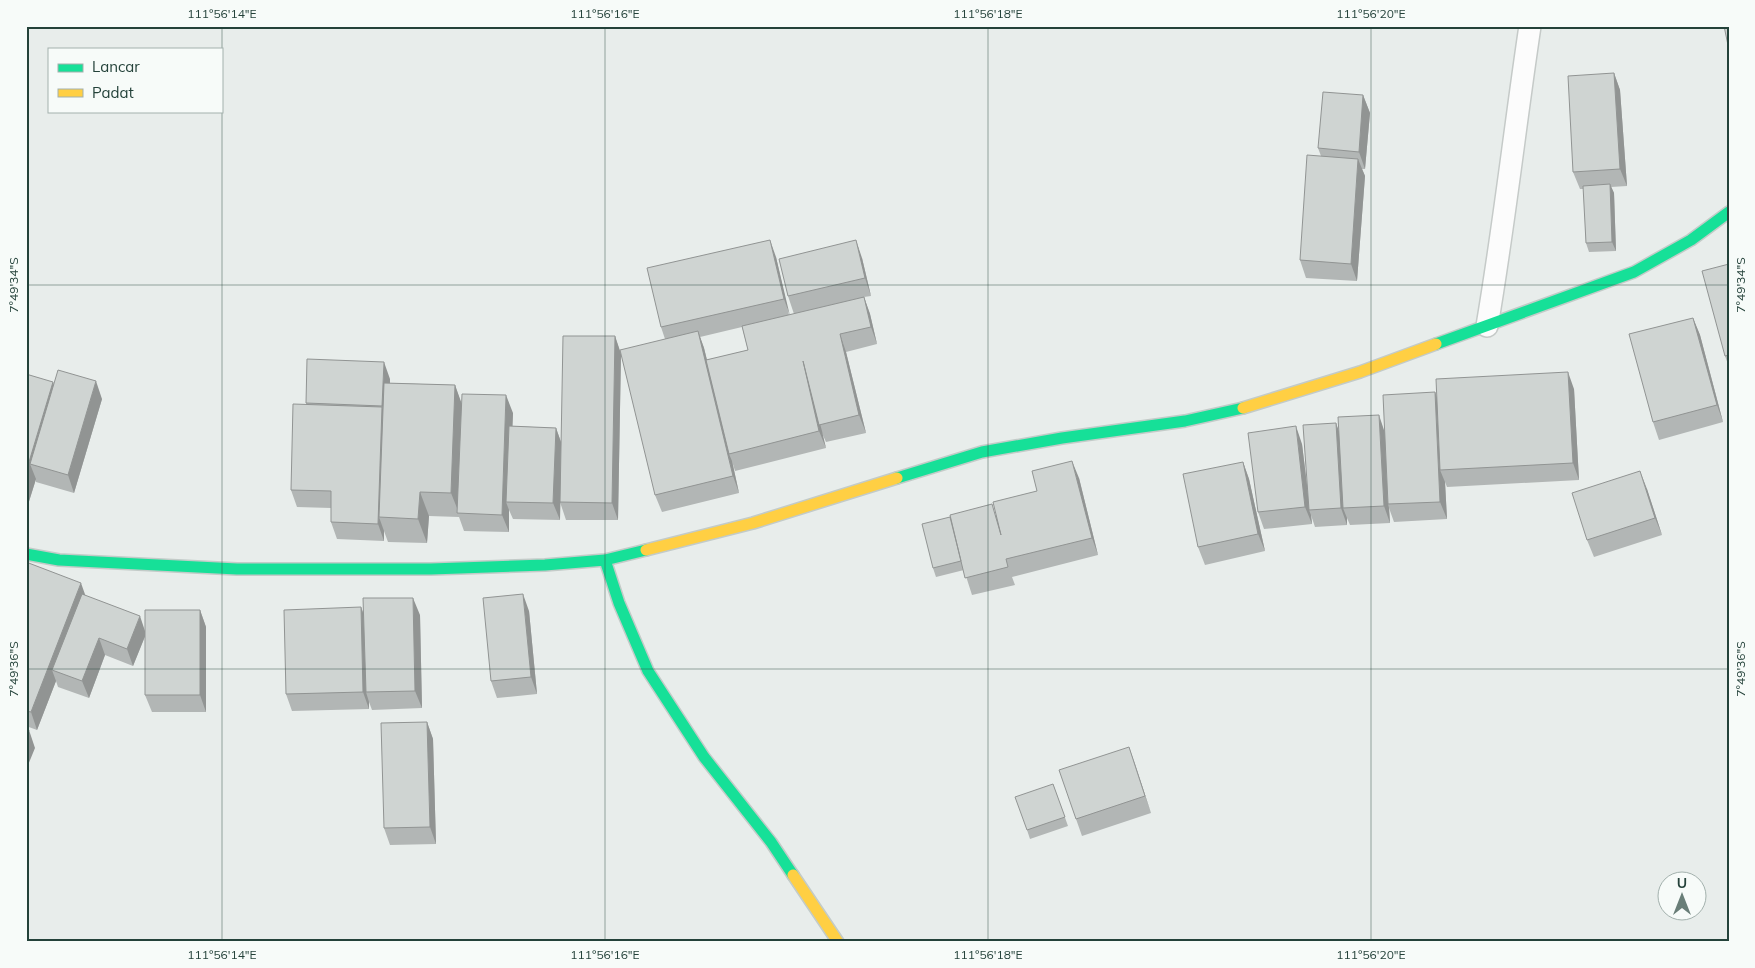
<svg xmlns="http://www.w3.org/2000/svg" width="1755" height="968" viewBox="0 0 1755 968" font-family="Mulish,sans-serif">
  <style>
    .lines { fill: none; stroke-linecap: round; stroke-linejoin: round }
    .lane-casing { stroke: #c5cac8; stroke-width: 24 }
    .fast-casing { stroke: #c3cbc8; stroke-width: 14 }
    .slow-casing { stroke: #c3cbc8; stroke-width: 14 }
    .lane { stroke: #fcfcfc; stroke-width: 21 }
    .fast { stroke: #16e098; stroke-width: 11 }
    .slow { stroke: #ffcf43; stroke-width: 11 }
    .wall { fill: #b2b6b5; fill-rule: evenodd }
    .shaded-wall { fill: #919493 }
    .building { fill: #cfd4d2; stroke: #919493 }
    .ticks { fill: none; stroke: #24423a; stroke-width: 1; stroke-opacity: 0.45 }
    .neatline { fill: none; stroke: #24423a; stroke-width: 2 }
    .ticks-label { font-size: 12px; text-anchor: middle; fill: #24423a }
  </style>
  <rect width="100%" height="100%" fill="#e8edeb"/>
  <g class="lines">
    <g class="lane-casing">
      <path id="lane" d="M1487,326C1504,227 1515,126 1530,26"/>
    </g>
    <g class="fast-casing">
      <path id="fast" d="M1436,344L1634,272L1691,240L1729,212
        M897,478L982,452L1062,438L1185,421L1243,408
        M26,554L59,560L237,569H431L545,565L605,560L646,550
        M605,560L619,603L648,671L704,757L771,842L793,875"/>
    </g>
    <g class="slow-casing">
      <path id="slow" d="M1243,408L1360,372L1436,344
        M646,550L753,523L897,478
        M793,875L838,942"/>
    </g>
    <use href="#lane" class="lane"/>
    <use href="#fast" class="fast"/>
    <use href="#slow" class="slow"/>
  </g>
  <path class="wall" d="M1614,73L1620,90L1627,186L1611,187L1614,193L1616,251L1589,252L1586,243L1584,189H1580L1573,172Z
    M1363,95L1370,113L1365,169H1362L1365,176L1357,281L1306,278L1300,260L1321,156L1318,148Z
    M776,257L789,315L794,314L788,296L862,258L871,296L864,297L870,314L877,344L846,352L866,433L826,442L821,431L826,448L735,471L732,461L739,493L662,512L655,495L665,339L661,327ZM742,327L748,350L707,360L704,348L700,337Z
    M1729,264V367L1725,356Z
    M1693,318L1700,335L1723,422L1659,440L1653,422Z
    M615,336L621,354L618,520H566L560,502V520L513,519L509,510V532L464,531L459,517L429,516L427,543L388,542L384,531V541L337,539L331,522V508L297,507L291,490L306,405V403L390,379V383L455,385L461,403L513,413L512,426L556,428L561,442Z
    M26,374L54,385L102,399L74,493L36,482V479L26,511Z
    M1574,389L1579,480L1447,487L1445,482L1447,519L1394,522L1389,508L1390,523L1350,525L1347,518V525L1315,527L1311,515L1312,524L1264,529L1258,512L1302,444L1307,485L1336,423L1339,433L1384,430L1435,392L1437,397Z
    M1243,462L1249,479L1265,551L1205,565L1198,547Z
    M1079,478L1098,555L1012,577L1015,585L972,595L964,570L936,577L933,568L996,515L1037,491Z
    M1647,489L1662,535L1594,557L1587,540Z
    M26,562L86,596L145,632L200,610L206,627V712H152L145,695V636L133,666L105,655L89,698L58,687L56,681L37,730L26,726Z
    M361,607L364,614L420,615L422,708L372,710L369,702V709L292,711L286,694Z
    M529,611L537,694L497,698L491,681Z
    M427,722L433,739L436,844L390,845L384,828Z
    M1129,747L1151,813L1082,836L1076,819Z
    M1053,784L1068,826L1030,839L1027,830Z"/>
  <path class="shaded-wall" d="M1614,73L1620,90L1627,186L1620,169Z
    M1363,95L1370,113L1365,169L1359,152Z
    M1358,159L1365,176L1357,281L1351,264Z
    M1610,184L1614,193L1616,251L1612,242Z
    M770,240L776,257L790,316L784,299Z
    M856,240L862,258L871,296L865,278Z
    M864,297L870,314L877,344L871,327Z
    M1693,318L1700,335L1723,422L1717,405Z
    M698,331L704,348L730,454H729L732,461L739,493L733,476Z
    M840,334L846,352L866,433L859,415Z
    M615,336L621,354L618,520L612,503Z
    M803,361L822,431L826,448L819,431Z
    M384,362L390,379L389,423L382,406Z
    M1568,372L1574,389L1579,480L1573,463Z
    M96,381L102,399L74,493L68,475Z
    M53,382L59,399L30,464L36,479L26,511V472Z
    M455,385L464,410L459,513L451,493Z
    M1435,392L1441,410L1440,470L1445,482L1447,519L1440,502Z
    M506,395L513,413L510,502H506L509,510V532L502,515Z
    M382,407L388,424L379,517L384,531V541L378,524Z
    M1379,415L1385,433L1388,504L1389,508L1390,523L1384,506Z
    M1336,423L1342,440L1343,508L1347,518V525L1341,508Z
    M1296,426L1302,444L1310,510H1309L1311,515L1312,524L1305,507Z
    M556,428L562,445L560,520L553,503Z
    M1072,461L1079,478L1098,555L1092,538Z
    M1243,462L1249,479L1265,551L1258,534Z
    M1640,471L1647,489L1662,535L1655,518Z
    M420,492L429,516L427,543L418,519Z
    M81,583L87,600L52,670L56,681L37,730L31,712Z
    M523,594L529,611L537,694L531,677Z
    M413,598L420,615L422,708L415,691Z
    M361,607L367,625L366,692L369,702V709L363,692Z
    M200,610L206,627V712L200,695Z
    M140,616L146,634L133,666L127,649Z
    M99,638L105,655L89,698L82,681Z
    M427,722L433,739L436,844L430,827Z
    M29,730L35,748L26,770V737Z
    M1129,747L1135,764L1151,813L1145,796Z"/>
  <path class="building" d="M1724,26H1729V50Z
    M1614,73L1620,169L1573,172L1568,76Z
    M1323,92L1363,95L1359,152L1318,148Z
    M1307,155L1358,159L1351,264L1300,260Z
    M1610,184L1612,242L1586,243L1583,186Z
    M770,240L784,299L661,327L647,268Z
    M856,240L865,278L788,296L779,259Z
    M1729,264V355L1725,356L1702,271Z
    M864,297L871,327L840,334L859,415L819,425L803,361L819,431L729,454L706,360L748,350L742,326Z
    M1693,318L1717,405L1653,422L1629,334Z
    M698,331L733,476L655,495L620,350Z
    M563,336H615L612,503L560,502Z
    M307,359L384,362L382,406L306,403Z
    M58,370L96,381L68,475L30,464Z
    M1568,372L1573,463L1440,470L1436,379Z
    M26,374L53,382L26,472Z
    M384,383L455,385L451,493L420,492L418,519L379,517Z
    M1435,392L1440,502L1388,504L1383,395Z
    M462,394L506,395L502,515L457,513Z
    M293,404L382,407L378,524L331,522V491L291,490Z
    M1379,415L1384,506L1343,508L1338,417Z
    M1336,423L1341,508L1309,510L1303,425Z
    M509,426L556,428L553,503L506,502Z
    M1296,426L1305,507L1258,512L1248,433Z
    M1072,461L1092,538L1006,559L1008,567L965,578L950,515L992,504L1001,535L993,502L1037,491L1032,471Z
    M1243,462L1258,534L1198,547L1183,474Z
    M1640,471L1655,518L1587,540L1572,493Z
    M950,517L961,561L933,568L922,524Z
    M26,562L81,583L31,712L26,711Z
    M82,594L140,616L127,649L99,638L82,681L52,670Z
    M523,594L531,677L491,681L483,598Z
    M363,598H413L415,691L366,692Z
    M361,607L363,692L286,694L284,610Z
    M145,610H200V695H145Z
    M427,722L430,827L384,828L381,723Z
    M26,730H29L26,737Z
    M1129,747L1145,796L1076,819L1059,770Z
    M1053,784L1065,817L1027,830L1015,797Z"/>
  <path class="ticks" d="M222,26V942M605,26V942M988,26V942M1371,26V942M26,285H1729M26,669H1729"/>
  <rect width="1755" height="968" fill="none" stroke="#f7fbf9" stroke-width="55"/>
  <rect x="48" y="48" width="175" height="65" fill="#f7fbf9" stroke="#a3b1ad"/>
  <rect x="58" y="64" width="25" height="8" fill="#16e098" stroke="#a3b1ad"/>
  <text x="92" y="72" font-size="15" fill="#24423a">Lancar</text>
  <rect x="58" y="89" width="25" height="8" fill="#ffcf43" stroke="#a3b1ad"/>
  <text x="92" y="98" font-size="15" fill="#24423a">Padat</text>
  <g transform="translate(1682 896)"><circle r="24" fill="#f7fbf9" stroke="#a3b1ad"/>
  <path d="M0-4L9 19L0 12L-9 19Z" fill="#697e78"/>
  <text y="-8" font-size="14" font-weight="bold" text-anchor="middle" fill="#24423a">U</text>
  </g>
  <rect x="28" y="28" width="1700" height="912" class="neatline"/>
  <g class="ticks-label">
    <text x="222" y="18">111°56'14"E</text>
    <text x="605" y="18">111°56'16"E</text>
    <text x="988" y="18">111°56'18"E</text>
    <text x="1371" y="18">111°56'20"E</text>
    <text transform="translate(14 285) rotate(-90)" y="4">7°49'34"S</text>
    <text transform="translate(1741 285) rotate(-90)" y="4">7°49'34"S</text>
    <text transform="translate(14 669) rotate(-90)" y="4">7°49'36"S</text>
    <text transform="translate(1741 669) rotate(-90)" y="4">7°49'36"S</text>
    <text x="222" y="959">111°56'14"E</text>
    <text x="605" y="959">111°56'16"E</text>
    <text x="988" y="959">111°56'18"E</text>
    <text x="1371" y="959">111°56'20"E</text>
  </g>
</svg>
